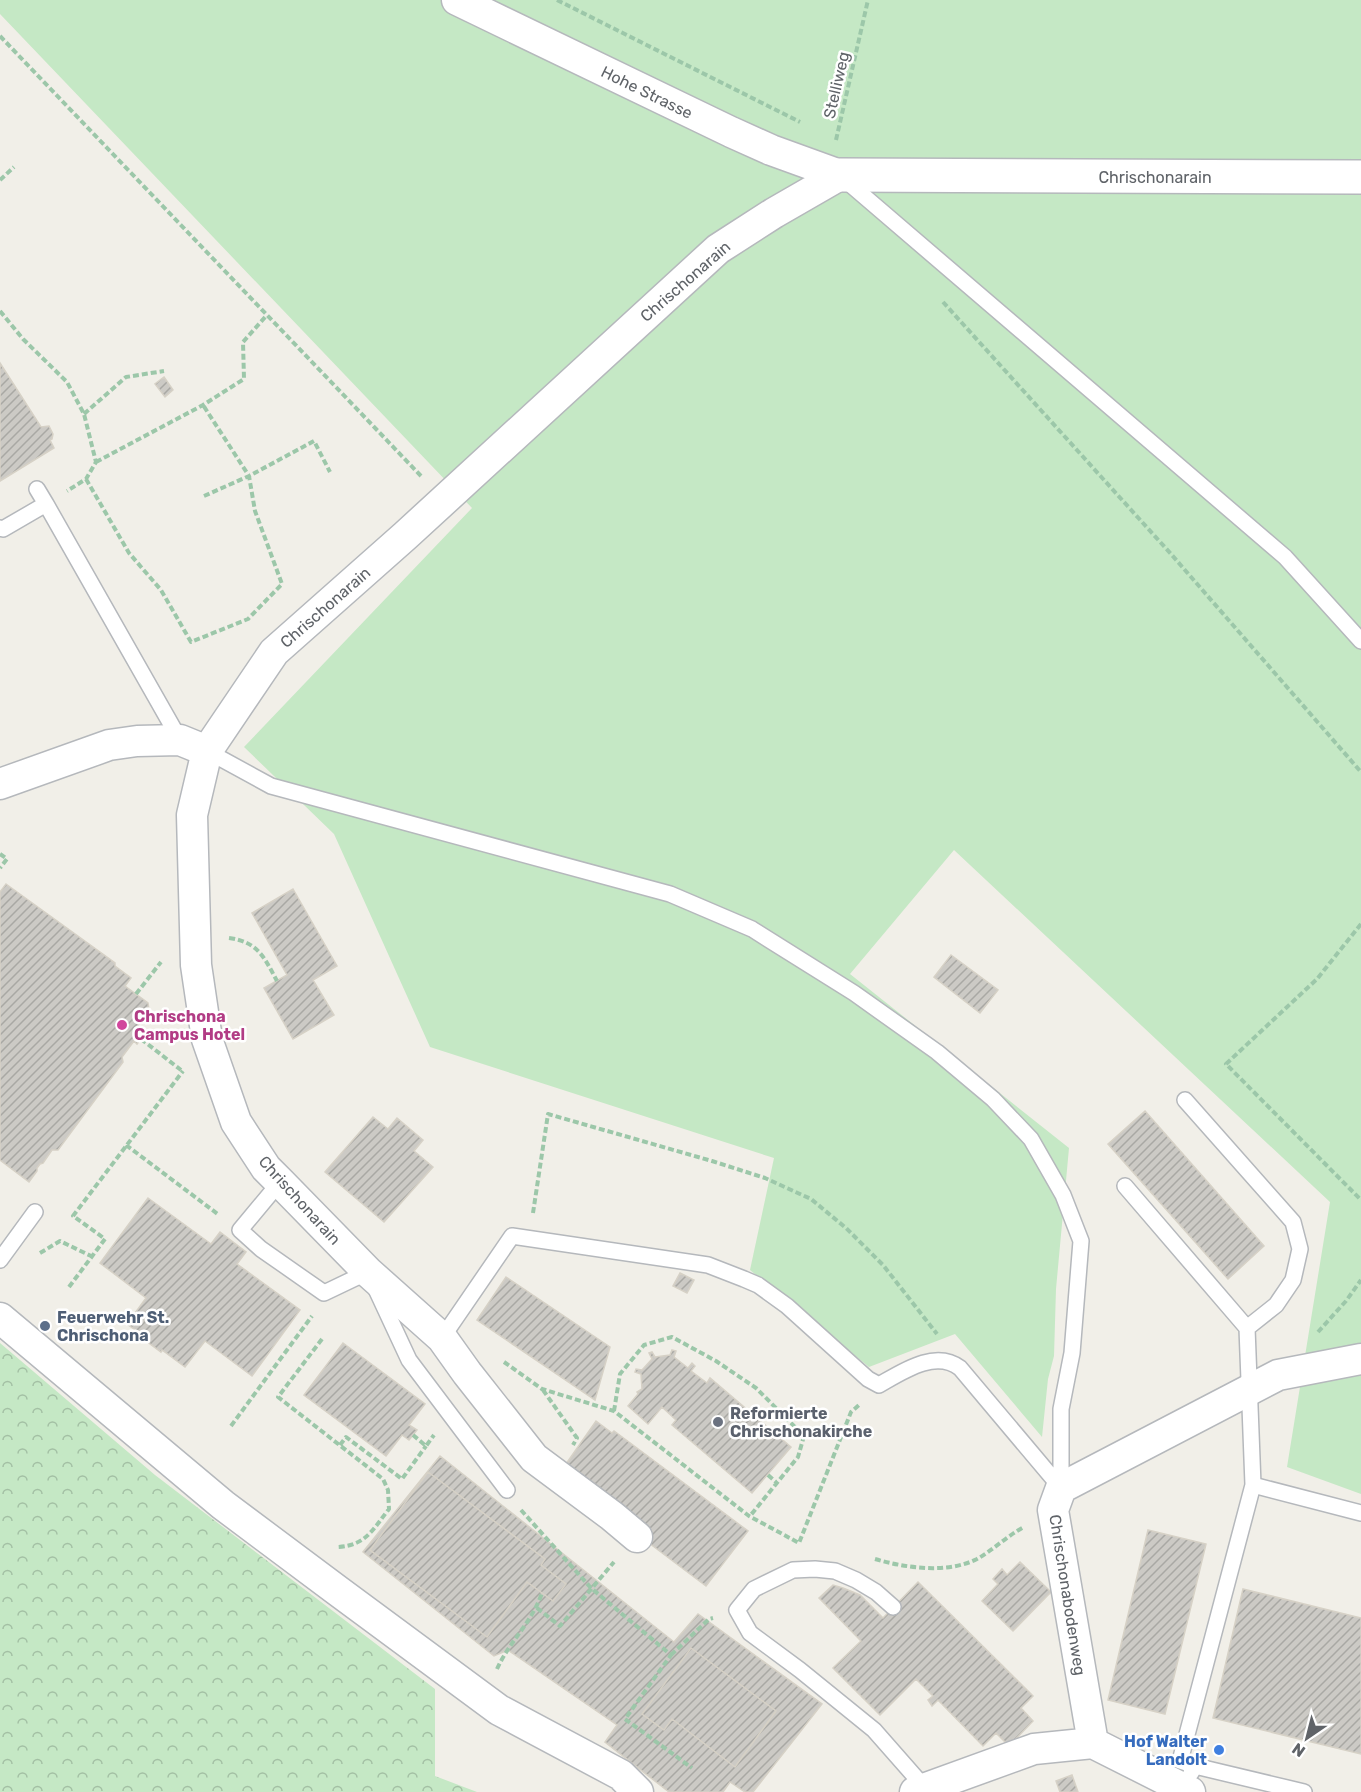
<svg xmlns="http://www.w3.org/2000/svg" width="1361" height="1792" viewBox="0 0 1361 1792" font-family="Rubik,sans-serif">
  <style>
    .green { fill: #c5e8c5 }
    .forest { fill: url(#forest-crowns) }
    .building { fill: url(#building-hatch); stroke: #d6d1c6; stroke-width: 1.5 }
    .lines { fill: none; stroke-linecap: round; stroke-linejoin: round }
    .service-casing { stroke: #b5b8bc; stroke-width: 18 }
    .minor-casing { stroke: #b5b8bc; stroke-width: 33 }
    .tertiary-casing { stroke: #b5b8bc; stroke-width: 36 }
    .path { stroke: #9cc7a9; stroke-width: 4; stroke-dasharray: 6 3; stroke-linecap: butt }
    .service { stroke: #fff; stroke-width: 15 }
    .minor { stroke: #fff; stroke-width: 30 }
    .tertiary { stroke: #fff; stroke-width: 33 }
    .hotel-dot { fill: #d1479c; stroke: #fff; stroke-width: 2 }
    .service-dot { fill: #5c6f8a; stroke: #fff; stroke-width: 2 }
    .worship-dot { fill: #6b7280; stroke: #fff; stroke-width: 2 }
    .shop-dot { fill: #3f7fe0; stroke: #fff; stroke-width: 2 }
    .labels { text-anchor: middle; stroke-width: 5; stroke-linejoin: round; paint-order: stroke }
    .street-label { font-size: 16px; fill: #5f6368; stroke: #fff }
    .hotel-label { font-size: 16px; font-weight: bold; fill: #b23c85; stroke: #fff; text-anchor: start }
    .service-label { font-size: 16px; font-weight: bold; fill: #4e5e75; stroke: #fff; text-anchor: start }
    .worship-label { font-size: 16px; font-weight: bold; fill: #5b616d; stroke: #fff; text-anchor: start }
    .shop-label { font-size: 16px; font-weight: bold; fill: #366cbe; stroke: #fff; text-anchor: end }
  </style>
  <defs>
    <pattern id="forest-crowns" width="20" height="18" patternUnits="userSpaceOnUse" patternTransform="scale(1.5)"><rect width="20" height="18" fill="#c5e8c5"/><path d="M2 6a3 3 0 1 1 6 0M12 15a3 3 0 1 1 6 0" fill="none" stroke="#a3c0a4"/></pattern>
    <pattern id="building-hatch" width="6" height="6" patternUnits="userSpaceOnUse" patternTransform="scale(1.5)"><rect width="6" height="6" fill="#cccac5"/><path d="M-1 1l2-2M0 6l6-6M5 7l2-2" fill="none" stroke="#a9a8a4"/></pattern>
  </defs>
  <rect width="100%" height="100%" fill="#f1efe8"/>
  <path class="green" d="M0,0H1361V1494L1287,1467L1330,1202L954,850L850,974L1069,1148L1056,1289L1054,1356L1048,1379L1042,1437L955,1334L869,1367L750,1270L774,1158L430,1047L334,834L244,747L472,508L0,14Z"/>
  <path class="forest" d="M0,1343L155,1475L435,1689V1776L477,1792H0Z"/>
  <path class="building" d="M0,363L41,427L49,426L53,434L52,439L50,440L54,448L0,481Z
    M164,377L173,390L165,397L155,384Z
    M6,884L115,963V966L131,978L125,986L148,1003L149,1010L138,1026L146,1032L137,1044L134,1041L122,1057L123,1062L58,1150H52L43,1163L40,1164L37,1168V1171L29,1182L0,1160V892Z
    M293,889L337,966L313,980L334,1015L293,1039L264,988L287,975L252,913Z
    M951,955L998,990L980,1013L934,977Z
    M1145,1111L1264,1246L1228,1279L1108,1144Z
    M373,1117L388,1129L397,1118L423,1140L414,1151L433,1167L384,1222L325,1172Z
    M148,1198L211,1244L220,1232L246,1252L237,1264L300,1310L252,1376L205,1341L185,1367L162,1350L161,1352L146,1341L148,1339L127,1324L146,1298L100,1263Z
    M680,1273L694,1280L687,1293L673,1286Z
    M506,1277L610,1347L595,1400L477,1320Z
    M343,1343L425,1404L409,1425L417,1430L409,1440L402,1435L386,1456L304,1395Z
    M672,1350L676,1351L674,1357L688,1368L692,1363L695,1366L691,1371L707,1383L710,1378L791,1447L752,1493L672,1425L676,1420L662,1407L648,1424L628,1406L638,1394L637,1392L642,1389L641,1374L635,1372L636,1369L642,1370L652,1359L649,1353L652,1352L655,1357L670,1355Z
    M596,1421L612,1433L614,1431L748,1531L706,1586L633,1531L566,1464Z
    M440,1456L674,1642L698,1614L822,1704L753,1792H745L730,1782L723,1792H669L605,1742L617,1725L508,1650L494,1656L363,1552Z
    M428,1472L545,1559L541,1565L566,1584L553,1601L527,1582L487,1637L370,1550Z
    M1148,1530L1206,1544L1165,1714L1108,1700Z
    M1020,1562L1051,1592L1013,1631L982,1601L998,1584L993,1579L1002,1569L1007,1575Z
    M918,1582L1033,1696L1021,1708L1033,1721L1009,1746L996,1733L983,1746L938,1700L932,1706L928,1700L933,1696L916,1679L880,1715L833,1668L861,1641L819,1598L833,1585L843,1588L860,1595L883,1618Z
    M1243,1589L1361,1618V1754L1213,1718Z
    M691,1648L776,1711L735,1767L672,1719L664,1730L642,1714Z
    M1072,1775L1078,1792H1060L1056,1781Z"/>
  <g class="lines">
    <g class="service-casing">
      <path id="service" d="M844,179L1285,557L1361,641
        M37,489L46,504
        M0,528L3,529L46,504L180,740
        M207,751L271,786L670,894L752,929L854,993L937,1052L993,1099L1031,1139L1063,1195L1081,1241L1072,1353L1061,1409V1488
        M1185,1100L1293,1222L1300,1249L1293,1280L1276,1305L1247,1328L1253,1485L1180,1761L1195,1766
        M280,1182L240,1230L261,1249L324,1293L368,1272L409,1360L507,1490
        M1125,1186L1247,1328
        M0,1260L35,1212
        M442,1338L512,1236L708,1265L744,1279L758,1285L787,1306L868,1379L879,1385C902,1372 935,1349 960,1368L1061,1488
        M1253,1485L1361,1513
        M893,1607L876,1592L856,1580L835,1571L815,1569L793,1570L754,1589L737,1610L750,1633L800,1670L874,1730L925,1788
        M1191,1773L1195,1766L1304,1792"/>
    </g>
    <g class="minor-casing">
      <path id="minor" d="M457,0L731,132L771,150L840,175
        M0,784L109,745L137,741L180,740L207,751
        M0,1318L223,1505L338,1591L499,1710L621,1775L638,1792
        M637,1537L612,1516L534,1458L467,1373L442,1338L368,1272L280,1182L266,1168L236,1122L207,1039L196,965L192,815L207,751L274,652L405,536L718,249L774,213L840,175
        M1093,1743L1053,1510L1061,1488L1278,1375L1361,1359
        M1093,1743L1190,1792
        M915,1792L1034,1749L1093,1743"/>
    </g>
    <g class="tertiary-casing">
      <path id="tertiary" d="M840,175L1361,177"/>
    </g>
    <path class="path" d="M557,0L800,122
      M0,36L421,476
      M836,140L868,0
      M0,180L14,167
      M943,302L1171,554L1361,772
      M0,311L23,339L67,382L84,414L96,462L86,479L67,491
      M84,414L126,377L164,371
      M96,462L203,405L244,379L243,342L267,315
      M86,479L129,553L161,590L191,642L248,619L282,584L255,511L249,476L203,405
      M204,496L249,476L314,441L330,472
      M0,854L7,859L0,868
      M1361,924L1317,979L1226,1064L1361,1200
      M229,938C258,942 264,957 277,981
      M136,994L161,962
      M141,1039L181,1070
      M126,1145L219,1215
      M533,1213L548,1114L712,1161L765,1178L811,1199L846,1228L883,1265L937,1334
      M40,1253L60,1241L91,1256
      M69,1287L105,1239L73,1216L183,1071
      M1318,1332L1346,1301L1361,1280
      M322,1339L278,1397L383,1479L388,1490L389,1509C373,1529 366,1546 337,1547
      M504,1362L542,1389L614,1411L749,1516L799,1543L851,1412L860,1404
      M543,1390L577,1438L573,1445
      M614,1411L620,1374L644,1345L672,1337L716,1361L756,1388L804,1436L798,1457L750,1516
      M231,1426L312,1316
      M413,1435L426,1446L434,1435
      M340,1445L346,1437L402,1479L426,1446
      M768,1475L776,1482
      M521,1510L591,1588L671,1655L625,1719L692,1768
      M875,1559C906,1568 947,1574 977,1559C993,1550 1007,1536 1024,1527
      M537,1608L560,1626L614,1562
      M671,1655L709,1619L713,1618
      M497,1669C509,1642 531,1624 542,1593"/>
    <use href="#service" class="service"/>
    <use href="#minor" class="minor"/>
    <use href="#tertiary" class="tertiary"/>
  </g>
  <circle class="hotel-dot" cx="122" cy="1025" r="6"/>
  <circle class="service-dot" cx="45" cy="1326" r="6"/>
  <circle class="worship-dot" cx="718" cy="1422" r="6"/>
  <circle class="shop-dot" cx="1219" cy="1750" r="6"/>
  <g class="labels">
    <g class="street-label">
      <text transform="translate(836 85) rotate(-77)" y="6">Stelliweg</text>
      <text transform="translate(647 92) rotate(26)" y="6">Hohe Strasse</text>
      <text x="1155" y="183">Chrischonarain</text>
      <text transform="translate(685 281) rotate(-41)" y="6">Chrischonarain</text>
      <text transform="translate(325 607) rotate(-41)" y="6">Chrischonarain</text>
      <text transform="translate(300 1200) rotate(48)" y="6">Chrischonarain</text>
      <text transform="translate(1068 1595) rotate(81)" y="6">Chrischonabodenweg</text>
    </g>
    <g class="hotel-label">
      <text x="134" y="1022">Chrischona<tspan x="134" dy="18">Campus Hotel</tspan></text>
    </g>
    <g class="service-label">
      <text x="57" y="1323">Feuerwehr St.<tspan x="57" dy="18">Chrischona</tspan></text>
    </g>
    <g class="worship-label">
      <text x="730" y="1419">Reformierte<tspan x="730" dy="18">Chrischonakirche</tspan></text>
    </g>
    <g class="shop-label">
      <text x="1207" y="1747">Hof Walter<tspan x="1207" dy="18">Landolt</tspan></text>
    </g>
  </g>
  <g transform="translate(1307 1738) rotate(215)" stroke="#ffffff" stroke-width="4.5" paint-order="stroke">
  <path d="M0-4.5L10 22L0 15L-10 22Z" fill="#5f6368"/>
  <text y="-9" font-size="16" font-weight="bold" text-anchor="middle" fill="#5f6368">N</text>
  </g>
</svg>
